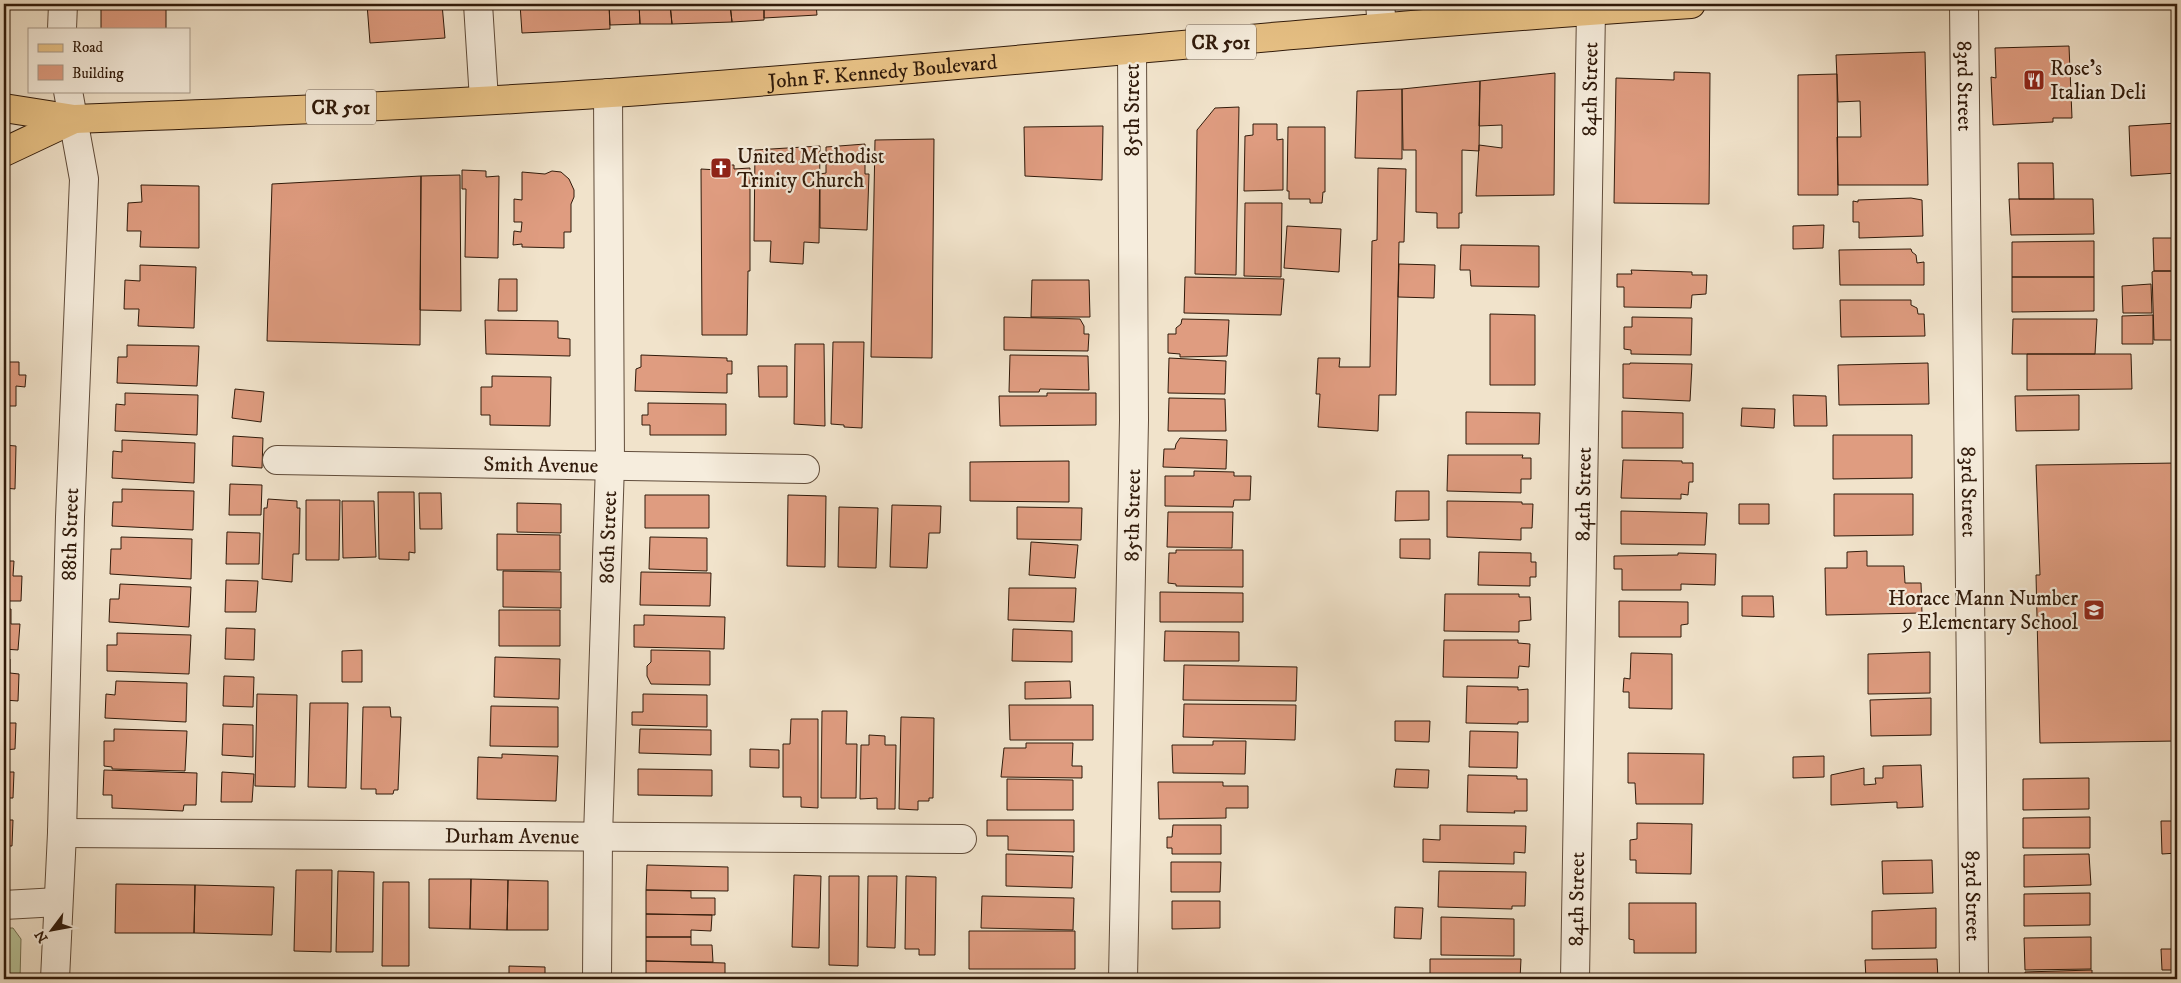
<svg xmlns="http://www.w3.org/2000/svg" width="2181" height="983" viewBox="0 0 2181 983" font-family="'IM FELL DW Pica',serif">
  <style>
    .green { fill: #b8c499; stroke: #746f52 }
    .building { fill: #df9c80; stroke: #301a0a }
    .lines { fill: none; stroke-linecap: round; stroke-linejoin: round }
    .minor-casing { stroke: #604c3a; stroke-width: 30 }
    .primary-casing { stroke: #301a0a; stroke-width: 30 }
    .minor { stroke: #f6eddd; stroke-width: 28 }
    .primary { stroke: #e8c286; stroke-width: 28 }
    .labels { text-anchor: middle; stroke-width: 4.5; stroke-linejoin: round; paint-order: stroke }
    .shield { fill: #f6eddd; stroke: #6b5949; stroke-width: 1 }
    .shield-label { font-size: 20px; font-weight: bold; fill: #301a0a }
    .poi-label { font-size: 21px; fill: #301a0a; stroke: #f6eddd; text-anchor: start }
    .street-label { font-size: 21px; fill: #301a0a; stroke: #f6eddd }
  </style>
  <rect width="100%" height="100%" fill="#f1e3cb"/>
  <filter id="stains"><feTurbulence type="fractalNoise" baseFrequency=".004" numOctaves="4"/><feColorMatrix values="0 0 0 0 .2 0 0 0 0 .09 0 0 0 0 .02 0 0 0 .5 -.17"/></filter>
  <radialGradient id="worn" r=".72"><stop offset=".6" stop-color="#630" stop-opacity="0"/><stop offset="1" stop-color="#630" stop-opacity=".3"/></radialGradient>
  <path class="green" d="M4,928H13L21,939L20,979H4Z"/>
  <path class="building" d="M101,4H166V29H101Z
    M367,4H442L445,38L370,43Z
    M520,4H609L610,29L522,33Z
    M609,4H639L640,24L610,25Z
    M639,4H670L672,24H640Z
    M670,4H730L732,22L672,24Z
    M730,4H764V20L732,22Z
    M764,4H816L817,15L764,18Z
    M2069,46L2072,118H2053V122L1993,125L1991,77L1996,78L1995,48Z
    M1925,52L1928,185H1838L1837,137H1861L1860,101L1838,102L1836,55Z
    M1674,72L1710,73L1709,204L1614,203L1616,78L1674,80Z
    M1555,73L1554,195L1476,196L1479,145L1502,148V125L1479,126L1480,81Z
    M1837,74L1838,195H1798V75Z
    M1480,81L1479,151L1462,150V213H1459V228H1437V213L1416,212V150H1403L1402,89Z
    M1402,89V159L1355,158L1357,91Z
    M1239,107L1236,275L1195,274L1197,130L1215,108Z
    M2177,123V173L2131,176L2129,126Z
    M1253,124H1277V140L1283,139V190L1244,191L1245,136L1253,135Z
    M1103,126L1102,180L1025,176L1024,127Z
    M1288,127H1325V192H1323L1322,203H1310V199H1289V191H1287Z
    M934,139L932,358L871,357L875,140Z
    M865,144V174H869L867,230L820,228V174L826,173V147Z
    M820,146L819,243L804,242L803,264L770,262L771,241H754L755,150Z
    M2018,163H2053L2054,199H2019Z
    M719,165H734V169L750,168V271H748L747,335H702L701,169L718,170Z
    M1378,168L1406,169L1404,242H1399L1396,395H1379L1378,431L1318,427L1320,394H1316L1318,358H1340L1339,367H1370L1372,241L1377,240Z
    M462,170L486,171V177L499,176L498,258L465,257L466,189H462Z
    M552,171L561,172L569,179L574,190V197L571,204V232H564V248L522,247V244L513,245L514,231L521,232L522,222H514V199L522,200V172L545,174Z
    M460,175L461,311L420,310L421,176Z
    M421,176L420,345L267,341L272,184Z
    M141,185L199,186V248L140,247L141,231H127L128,203L142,202Z
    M1911,198L1922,200L1923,236L1859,238V222H1853V201L1858,202V200Z
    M2009,199H2093L2094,234L2011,235Z
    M1245,203H1282L1281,277L1244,276Z
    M1824,225L1823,248L1793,249V226Z
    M1287,226L1341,229L1339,272L1284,268Z
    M2153,238H2177V271H2154Z
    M2094,241V277H2012V242Z
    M1461,245L1539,246V287L1471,286L1470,270H1460Z
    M1911,249L1912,252L1916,255L1917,263L1924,262V285H1840L1839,250Z
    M1399,264L1435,265L1434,298L1398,297Z
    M140,265L196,267L194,328L138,326L139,309H124L125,280L140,281Z
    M1631,270L1692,272V275H1707L1706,294L1692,295L1691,308L1624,307V287H1617V274H1632Z
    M2154,271H2177V340H2154L2152,272Z
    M1185,277L1284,279L1281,315L1184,313Z
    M2012,277H2094V311L2012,312Z
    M499,279H517V311H498Z
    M1032,280H1089L1090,317H1031Z
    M2151,284L2152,313H2123L2122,286Z
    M1840,300H1911V305L1917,308L1918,314H1924L1925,336L1841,337Z
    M1490,314L1535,315V385H1490Z
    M2153,315V344H2122V316Z
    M1004,317L1080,319L1084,326V334H1089L1088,351L1004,350Z
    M1632,317L1692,318L1691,355L1631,354V350L1624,349V327H1632Z
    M1182,319L1229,320L1227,356L1180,357V354L1168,353V334H1176V328L1181,324Z
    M2013,319H2097L2095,354H2012Z
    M485,320L558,321V338L570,339V356L486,354Z
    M833,342H864L862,428L844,427V425L831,424Z
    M795,344H824L825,426L794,424Z
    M127,345L199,346L197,386L117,383L118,357H127Z
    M2027,354H2131L2132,389L2027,390Z
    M641,355L727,358V361H732V374H727V393L635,391L636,369L641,367Z
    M1010,355L1088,356L1089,390L1040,389L1039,392H1009Z
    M1169,358L1226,361L1225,394L1168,393Z
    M4,362H19V375H26L25,387L16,386V406H4Z
    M1630,363L1692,364L1690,401L1623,398V364H1630Z
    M1928,363L1929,404L1839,405L1838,365Z
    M758,366H787V397H759Z
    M492,376L551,377L550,426L490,425V415H481V387H492Z
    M235,389L264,392L261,422L232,418Z
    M125,393L198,395L197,435L115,431L116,404L125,405Z
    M1047,393H1096V425L1000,426L999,396H1047Z
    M1793,395L1826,396L1827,426H1794Z
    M2079,395V430L2016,431L2015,396Z
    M1169,398L1225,399L1226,431H1168Z
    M648,403L726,404V435H650V425H642V415H648Z
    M1742,408L1775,409L1774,428L1741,426Z
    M1622,411L1683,413V448H1622Z
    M1466,412L1540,413L1539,444H1466Z
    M1833,435H1912V478L1833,479Z
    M233,436L263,438L262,468L232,466Z
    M1180,438L1227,440L1226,469L1163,467L1164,449H1175L1176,444Z
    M122,440L195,443L194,483L112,478L113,451L122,452Z
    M4,445L16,446L15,489L4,488Z
    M1448,455H1523L1522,458H1531V479H1521V493L1447,491Z
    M1623,460L1682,461V463H1693V482H1689L1688,495L1681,494V499L1621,498Z
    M1069,461V502L970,501V462Z
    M2177,463V741L2040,743L2036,575H2040L2036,465Z
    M1194,471L1234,472V476H1251L1250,500H1234L1233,507L1165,506V476H1194Z
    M230,484L262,485L261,515H229Z
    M122,489L194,491L193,530L112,526L113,502H122Z
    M1396,491H1429V520L1395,521Z
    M378,492H414L415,553L409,552V560L379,559Z
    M419,493H441L442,529H420Z
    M1834,494H1913V535L1834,536Z
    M645,495H709V528H645Z
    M788,495L826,496L825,567L787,566Z
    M268,499L297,501V508H300L299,554H293L292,582L262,579L264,508H267Z
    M306,500H340L339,560H306Z
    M342,501H374L376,557L343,558Z
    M1447,501L1522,502V504H1533L1532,528H1521V540L1447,537Z
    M517,503L561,504V533L517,532Z
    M1739,504H1769V524H1739Z
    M892,505L941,506L940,533H929L927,568L890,567Z
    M839,507L878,508L876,568L838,567Z
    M1017,507L1082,508L1081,540L1017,539Z
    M1621,511L1707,513L1705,545L1621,544Z
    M1168,512H1233L1232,548L1167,547Z
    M227,532L260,533L259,564H226Z
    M497,534L560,535V570H497Z
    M121,537L192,539L191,579L110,574L111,549H121Z
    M650,537L707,538V571L649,569Z
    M1400,539H1430V559L1400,558Z
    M1031,542L1078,545L1075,578L1029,575Z
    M1176,550H1243V587L1176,586V584L1168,583L1169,553H1176Z
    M1867,551V566H1904L1905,583H1921L1922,613L1826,615L1825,568H1847V552Z
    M1479,552L1531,553V562H1536V577H1530V586L1478,585Z
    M1678,553L1716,554L1715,585L1681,584V590H1622V569H1614V556L1678,555Z
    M4,561H14L13,576H22L21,601H4Z
    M503,571L561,572V608L503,607Z
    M641,572L711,573L710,606L640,605Z
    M226,580L258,581L256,612H225Z
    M120,584L191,587L189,627L109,622L110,599H119Z
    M1009,588H1076L1074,622L1008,620Z
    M1160,592L1243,593V622H1160Z
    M1445,594H1519V597H1530L1531,620L1519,621V632L1444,631Z
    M1742,596H1773L1774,617L1742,616Z
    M1619,601L1688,602V624L1681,625V637H1619Z
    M4,609H11V624H20L18,650L4,649Z
    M499,610H560V646H499Z
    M644,615L725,617L724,649L634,647V625H644Z
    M226,628L255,629L254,660L225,659Z
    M1013,629L1072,631V662L1012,661Z
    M1165,631L1239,632V661H1164Z
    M117,633L191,635L189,674L107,671V645H117Z
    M1444,640H1518V643L1530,644L1529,667L1519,666L1518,678L1443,677Z
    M362,650V682H342V651Z
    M651,650L710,651V685L651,684L647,676V666L651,662Z
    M1930,652V693L1868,694V654Z
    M1631,653L1672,654V709L1629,708V692H1623L1624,678L1630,679Z
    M495,657L560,659L559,699L494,697Z
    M4,659H10V673L19,674L18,701L4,700Z
    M1184,665L1297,667L1296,701L1183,700Z
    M224,676L254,677L253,707L223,706Z
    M116,681L187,683L186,722L105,718L106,694L115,695Z
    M1070,681L1071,698L1025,699V682Z
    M1467,686L1518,687V690L1528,689V722H1518V724L1466,723Z
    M257,694L297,695L295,787L255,786Z
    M643,694L707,695V727L632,725V712H643Z
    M1931,698V735L1871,736L1870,700Z
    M310,703H348L346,788L308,787Z
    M1184,704L1296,705L1295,740L1183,737Z
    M1009,705H1093V740H1010Z
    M491,706L558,707V747L490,746Z
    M363,707H390L391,717H401L398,790H394L393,794H376V789H361Z
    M4,708L7,709L6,723H16L15,749L4,750Z
    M822,711H847L846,744H857L856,798H821Z
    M901,717L934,718L933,798H929V801H918V810L899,809Z
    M791,719H818V808L801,807V797H783V744H790Z
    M1395,721H1430L1429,742L1395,741Z
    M223,724L253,725V757L222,755Z
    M114,729L187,731L185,771L112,769V767L104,766V741H114Z
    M640,729L711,730V755L639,753Z
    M1470,731L1518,732L1517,768L1469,767Z
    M869,735L885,736V745H896L895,809H877V798L860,799L861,745H869Z
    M1213,741H1246L1245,774L1173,773L1172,745H1213Z
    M1026,743H1073L1072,766H1082V778L1001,777L1004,748H1026Z
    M750,749L779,750V768L750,767Z
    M1628,753L1704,754L1703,804H1636L1635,783H1628Z
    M502,754L558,756L556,801L477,799L478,757L502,758Z
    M1824,756V777L1793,778V757Z
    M4,758H6L5,772H14L13,798H4Z
    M1921,765L1923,807L1897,808V802L1831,805V775L1864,768V785L1876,784L1875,778H1883V766Z
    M638,769L712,770V796L638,795Z
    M1396,769L1429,770L1428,788L1394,787Z
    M104,770L197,773L196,805H184L183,811L112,808V795H103Z
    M222,772L254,774L252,802H221Z
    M1468,775L1517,776V779H1527V811H1514L1515,813L1467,812Z
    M2089,778V809L2023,810V779Z
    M1007,779L1073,780V810H1007Z
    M1158,782H1223V786H1248V808H1226V818L1159,819Z
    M2090,817V848H2023V818Z
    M4,820H13L12,846H4Z
    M987,820H1074V852L1008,850V836H987Z
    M2161,821H2177V853L2162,854Z
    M1637,823L1692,824L1691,874L1636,873V860H1630V840L1637,839Z
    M1173,825H1221V854H1172V848H1167V837H1172Z
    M1440,825L1526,826L1525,853L1514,852V864L1423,862V839L1440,840Z
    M1006,854L1073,856L1072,888L1006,886Z
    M2089,854L2091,885L2024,887V855Z
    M1932,860L1933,893L1883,894L1882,861Z
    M1171,862H1221L1220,892H1171Z
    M647,865L728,867V891L646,890Z
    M296,870H332L331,952L294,951Z
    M338,871L374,872L373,952H336Z
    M1439,871L1526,872L1525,906H1512V909L1438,907Z
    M794,875L821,876L819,948L792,947Z
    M829,876H859L858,966L829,965Z
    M868,876H897L895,948L867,947Z
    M906,876L936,877L935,955H919V949H905Z
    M429,879H471L470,929L429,928Z
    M471,879L508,880L507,930L470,929Z
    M508,880L548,881V930H507Z
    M383,882H409V966H382Z
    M116,884L195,885L194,933H115Z
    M195,885L274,887L272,935L194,933Z
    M646,890L691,891V898H715V915L646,914Z
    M2090,893V925L2024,926V894Z
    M982,896L1074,898L1073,930L981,928Z
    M1172,901H1220V928L1172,929Z
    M1629,903H1696V953H1634V940L1629,939Z
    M1395,907L1423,908L1421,939L1394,938Z
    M1936,908V948L1872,949V911Z
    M646,914L712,915L711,931L691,930V937H646Z
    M1441,917L1514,919V956L1441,955Z
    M969,931H1075V969H969Z
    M646,937H691V945H712L713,962L646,961Z
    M2091,937V969L2025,970L2024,938Z
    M2161,949H2177V970H2162Z
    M1430,959H1521L1520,979H1430Z
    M1937,959L1938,979H1866L1865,960Z
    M646,961L725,963V977L646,979Z
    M509,966L545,967V979H509Z
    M2092,970V979H2025V972Z
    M1236,974V979H1169L1168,975Z
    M999,975H1072L1076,979H999Z"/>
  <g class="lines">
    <g class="minor-casing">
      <g id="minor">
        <path d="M478,4L484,100"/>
        <path d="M1380,4L1382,27"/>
        <path id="s1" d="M1964,4L1974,979"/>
        <path d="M62,29L63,4"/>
        <path id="s2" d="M277,460L805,469"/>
        <path id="s3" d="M62,833L962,839"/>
        <path d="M4,905L58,902"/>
        <path id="s4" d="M55,979L62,833L70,517L84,179L68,91"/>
        <path id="s5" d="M597,979L598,836L610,464L608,93"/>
        <path id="s6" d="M1123,979L1134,420L1132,50"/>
        <path id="s7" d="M1575,979L1591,10"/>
      </g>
    </g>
    <g class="primary-casing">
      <g id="primary">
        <path id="s8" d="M4,108L74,119C253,112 432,105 611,93C972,68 1331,27 1691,4"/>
        <path d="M4,152L74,119"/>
      </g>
    </g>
    <use href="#minor" class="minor"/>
    <use href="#primary" class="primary"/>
  </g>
  <defs>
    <g id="restaurant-square" transform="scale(1.125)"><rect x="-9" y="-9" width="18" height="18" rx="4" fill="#8f2418" stroke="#f6eddd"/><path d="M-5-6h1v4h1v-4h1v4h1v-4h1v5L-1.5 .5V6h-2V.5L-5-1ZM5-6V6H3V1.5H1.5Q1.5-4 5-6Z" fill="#fff"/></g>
    <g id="church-square" transform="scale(1.125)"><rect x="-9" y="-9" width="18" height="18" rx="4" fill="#8f2418" stroke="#f6eddd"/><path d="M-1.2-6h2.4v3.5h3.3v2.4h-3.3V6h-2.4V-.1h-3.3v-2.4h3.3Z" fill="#fff"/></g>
    <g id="school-square" transform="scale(1.125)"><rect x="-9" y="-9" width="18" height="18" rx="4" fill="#8f2418" stroke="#f6eddd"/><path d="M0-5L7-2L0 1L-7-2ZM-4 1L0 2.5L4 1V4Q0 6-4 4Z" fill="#fff"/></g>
  </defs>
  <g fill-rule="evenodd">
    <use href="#restaurant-square" x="2034" y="80"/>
    <use href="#church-square" x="721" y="168"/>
    <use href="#school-square" x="2094" y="610"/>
  </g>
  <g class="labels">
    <g class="shield">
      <rect x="1186" y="24.5" width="70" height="35" rx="4"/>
      <rect x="306" y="89.5" width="70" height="35" rx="4"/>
    </g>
    <g class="shield-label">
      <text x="1221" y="49">CR 501</text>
      <text x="341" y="114">CR 501</text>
    </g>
    <g class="poi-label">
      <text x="2050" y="75">Rose's<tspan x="2050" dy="24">Italian Deli</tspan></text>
      <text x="737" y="163">United Methodist<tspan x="737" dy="24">Trinity Church</tspan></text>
      <text x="2078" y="605" text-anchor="end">Horace Mann Number<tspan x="2078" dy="24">9 Elementary School</tspan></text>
    </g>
    <g class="street-label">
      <text dy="7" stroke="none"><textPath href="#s8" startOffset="881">John F. Kennedy Boulevard</textPath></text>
      <text dy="7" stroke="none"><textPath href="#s1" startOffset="82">83rd Street</textPath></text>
      <text dy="7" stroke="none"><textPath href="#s7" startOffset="890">84th Street</textPath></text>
      <text transform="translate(1132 110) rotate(-90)" y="7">85th Street</text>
      <text dy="7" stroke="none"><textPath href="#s2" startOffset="264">Smith Avenue</textPath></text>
      <text dy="7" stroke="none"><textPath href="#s1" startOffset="488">83rd Street</textPath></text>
      <text dy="7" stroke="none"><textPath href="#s7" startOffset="485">84th Street</textPath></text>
      <text dy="7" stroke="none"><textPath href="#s6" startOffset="464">85th Street</textPath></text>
      <text dy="7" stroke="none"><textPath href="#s4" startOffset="445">88th Street</textPath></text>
      <text dy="7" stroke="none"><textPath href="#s5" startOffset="442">86th Street</textPath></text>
      <text dy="7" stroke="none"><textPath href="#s3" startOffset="450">Durham Avenue</textPath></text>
      <text dy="7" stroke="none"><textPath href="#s1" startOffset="892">83rd Street</textPath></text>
      <text dy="7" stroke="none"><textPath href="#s7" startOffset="80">84th Street</textPath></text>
    </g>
  </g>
  <rect width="2181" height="983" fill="none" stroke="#f1e3cb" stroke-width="20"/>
  <rect x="5" y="5" width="2171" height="973" fill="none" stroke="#301a0a" stroke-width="2.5"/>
  <rect x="10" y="10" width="2161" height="963" fill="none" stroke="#301a0a"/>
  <rect x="28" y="28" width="162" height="65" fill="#f6eddd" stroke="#a79989"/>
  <rect x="38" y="44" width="25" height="8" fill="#e8c286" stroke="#a79989"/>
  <text x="72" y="52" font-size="15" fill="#301a0a">Road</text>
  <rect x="38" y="65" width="25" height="15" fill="#df9c80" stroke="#a79989"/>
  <text x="72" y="78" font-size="15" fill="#301a0a">Building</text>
  <g transform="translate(52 930) rotate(238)" stroke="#f6eddd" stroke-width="4" paint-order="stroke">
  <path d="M0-4L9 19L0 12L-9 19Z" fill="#301a0a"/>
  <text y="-8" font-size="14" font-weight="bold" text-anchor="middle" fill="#301a0a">N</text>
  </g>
  <rect width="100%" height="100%" filter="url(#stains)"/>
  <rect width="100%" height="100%" fill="url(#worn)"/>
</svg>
